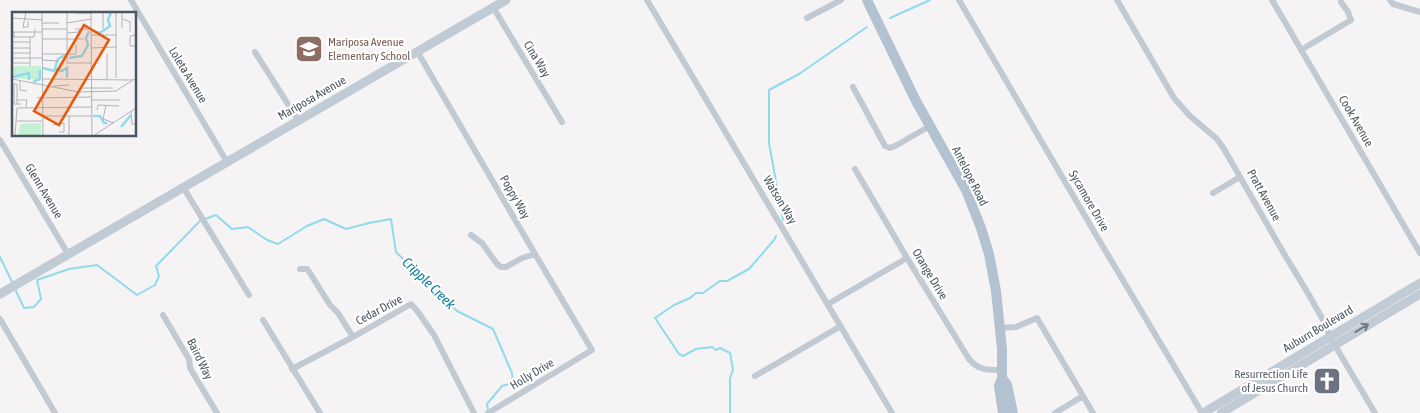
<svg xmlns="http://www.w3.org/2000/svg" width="1420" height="413" viewBox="0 0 1420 413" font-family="'Asap Condensed',sans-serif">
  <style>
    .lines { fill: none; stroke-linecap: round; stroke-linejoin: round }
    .stream { stroke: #90daee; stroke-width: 2 }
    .street { stroke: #c1cad2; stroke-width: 6 }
    .secondary { stroke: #c1cbd6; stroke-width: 9 }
    .primary { stroke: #b3c2d1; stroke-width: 10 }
    .oneway { stroke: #6e7984 }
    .labels { text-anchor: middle; stroke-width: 4.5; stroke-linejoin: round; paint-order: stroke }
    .education-label { font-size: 12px; fill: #785e54; stroke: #fff; text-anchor: start }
    .street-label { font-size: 12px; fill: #4a5661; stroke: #fff }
    .worship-label { font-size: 12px; fill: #5b616d; stroke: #fff; text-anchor: end }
    .water-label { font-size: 14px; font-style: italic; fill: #0c7c9b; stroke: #fff }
    .inset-river { fill: none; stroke: #90daee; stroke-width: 2.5 }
    .inset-road { fill: none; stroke: #b1b4b9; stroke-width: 1 }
    .view { fill: #e8590c; fill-opacity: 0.15; stroke: #e8590c; stroke-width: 2.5 }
    .inset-edge { fill: none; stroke: #4a5661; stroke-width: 2.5 }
  </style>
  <rect width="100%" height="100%" fill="#f5f3f3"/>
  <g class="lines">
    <path class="stream" d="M890,18L930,0
      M205,219L216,215L232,229L248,227L267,240L278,244L307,226L324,219L346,229L369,223L391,219L396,252L457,311L493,329L512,373L513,383L502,386L487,404L488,410
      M783,220L769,143V90L799,74L867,27
      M0,257L12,282
      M15,289L24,308L34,307L41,299L37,280L69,269L97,265L137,295L155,285L159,276L156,266L200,221
      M730,413V378L733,370L730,353L720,348L716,350L712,347L696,349L683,356L679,354L655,318L674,305L690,298L696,293H703L720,281H727L749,269L774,240L776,236"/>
    <path class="street" d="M131,0L227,162
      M647,0L892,413
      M959,0L1099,240L1202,413
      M1117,0L1174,98L1190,116L1217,139L1224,149L1283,252L1309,295L1323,320L1330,337L1375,413
      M1272,0L1420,253
      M1390,0L1393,4L1420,12
      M493,7L562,122
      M807,18L841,0
      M1301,50L1351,20L1348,12L1341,2
      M417,51L535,254L592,350L488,413
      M255,52L298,120
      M853,87L885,146L890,148L895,146L930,126
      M0,140L68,254
      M855,169L907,258L969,359C979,371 988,370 1002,370
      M183,187L249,295
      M1213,193L1240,177
      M471,235L482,243L497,264L501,267H506L522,258L535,254
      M300,269H307L310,273L330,305L338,313L353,337
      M828,304L907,258
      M163,315L189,359L190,368L217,413
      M0,319L55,413
      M263,320L320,413
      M1000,328L1016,327L1037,318L1093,413
      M292,369L353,337L411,304L418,312L434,335L474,413
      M755,376L841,326
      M1055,413L1083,396"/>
    <path class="secondary" d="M0,294L506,0
      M1203,413L1420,283
      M1221,413L1420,294"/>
    <path class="primary" d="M867,0L916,101L966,190L981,228L989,254L996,291L1002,349V378L999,386L1003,413
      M1002,378L1007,385L1013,413"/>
  </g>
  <defs><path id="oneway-shaft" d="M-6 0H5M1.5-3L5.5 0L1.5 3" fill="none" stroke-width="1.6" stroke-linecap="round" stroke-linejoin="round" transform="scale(1.25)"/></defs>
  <use class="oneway" href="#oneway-shaft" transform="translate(1362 328) rotate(-31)"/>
  <defs>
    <g id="school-square" transform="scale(1.4375)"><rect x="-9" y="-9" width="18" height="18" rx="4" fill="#8d6e63" stroke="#fff"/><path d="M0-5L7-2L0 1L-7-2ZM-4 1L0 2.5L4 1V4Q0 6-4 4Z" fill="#fff"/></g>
    <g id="church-square" transform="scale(1.4375)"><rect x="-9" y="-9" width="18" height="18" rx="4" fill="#6b7280" stroke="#fff"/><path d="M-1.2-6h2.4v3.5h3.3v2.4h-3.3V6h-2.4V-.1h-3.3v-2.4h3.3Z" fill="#fff"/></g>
  </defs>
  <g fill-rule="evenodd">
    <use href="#school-square" x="309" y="49"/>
    <use href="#church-square" x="1327" y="381"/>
  </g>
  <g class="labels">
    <g class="education-label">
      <text x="328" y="46">Mariposa Avenue<tspan x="328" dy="14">Elementary School</tspan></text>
    </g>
    <g class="street-label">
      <text transform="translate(537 59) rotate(59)" y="4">Cina Way</text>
      <text transform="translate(188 75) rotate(59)" y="4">Loleta Avenue</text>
      <text transform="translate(312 98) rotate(-30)" y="4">Mariposa Avenue</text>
      <text transform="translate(1356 121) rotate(60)" y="4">Cook Avenue</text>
      <text transform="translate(970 176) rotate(63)" y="4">Antelope Road</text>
      <text transform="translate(44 191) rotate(59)" y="4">Glenn Avenue</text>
      <text transform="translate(1264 195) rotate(61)" y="4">Pratt Avenue</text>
      <text transform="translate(515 197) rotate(60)" y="4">Poppy Way</text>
      <text transform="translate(780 200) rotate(59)" y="4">Watson Way</text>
      <text transform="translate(1089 201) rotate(60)" y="4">Sycamore Drive</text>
      <text transform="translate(930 274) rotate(59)" y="4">Orange Drive</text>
      <text transform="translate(379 310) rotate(-28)" y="4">Cedar Drive</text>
      <text transform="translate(1318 329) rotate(-31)" y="4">Auburn Boulevard</text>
      <text transform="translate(200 359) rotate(64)" y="4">Baird Way</text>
      <text transform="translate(532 374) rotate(-31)" y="4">Holly Drive</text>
    </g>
    <g class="worship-label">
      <text x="1308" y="378">Resurrection Life<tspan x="1308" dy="14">of Jesus Church</tspan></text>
    </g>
    <g class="water-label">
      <text transform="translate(429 283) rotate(44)" y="5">Cripple Creek</text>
    </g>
  </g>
  <g transform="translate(12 12)">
    <rect width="124" height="124" fill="#f5f3f3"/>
    <path d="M0,54H29V68L0,66ZM29,111V124L6,123L8,112Z" fill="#c3f1d5"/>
    <path class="inset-river" d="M81,19L88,21L98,14L96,8L99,0M57,46L70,44L76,33L74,26L77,19M31,56L42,59L46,47L53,43M44,57L50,59L55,56V66M1,65L17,61V68M21,70L28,67V58M81,104H88L92,111H95M109,115L119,103"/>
    <path class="inset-road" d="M14,0L11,15H16V9M30,0L31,124M55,0V51H79M79,0L80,124M91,0V17M104,0V66M110,0V16M63,1H79M0,6L30,8M111,7L118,10V20M30,11H47M55,11L79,7M30,17H55M63,17H79M1,20H30M2,20V25H22L23,17M55,21L67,20V17M79,23H104M124,23L118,24V34H124M18,25V54M30,27H72M0,30H18M0,36H18M79,36L104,35M0,41H18M31,42H64V33M95,42V67M0,46H30M30,48L46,49M0,51H18M0,67L67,80L104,79L124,66M31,67L121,68M8,69V78L15,79M42,74L57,73M70,76H101M25,86L79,85M5,88H15L14,95M79,88H108M5,92V72H2V92H9M94,93L91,107L102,111M5,96L79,95M85,98L86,93L107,94M119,99L120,112H123M31,104H79M57,104V124M5,109H30M41,113L52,111V120H47M3,124L5,96M81,124L124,96"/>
    <path class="view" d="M72,13L97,28L47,113L22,99Z"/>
    <rect width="124" height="124" class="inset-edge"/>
  </g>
</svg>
